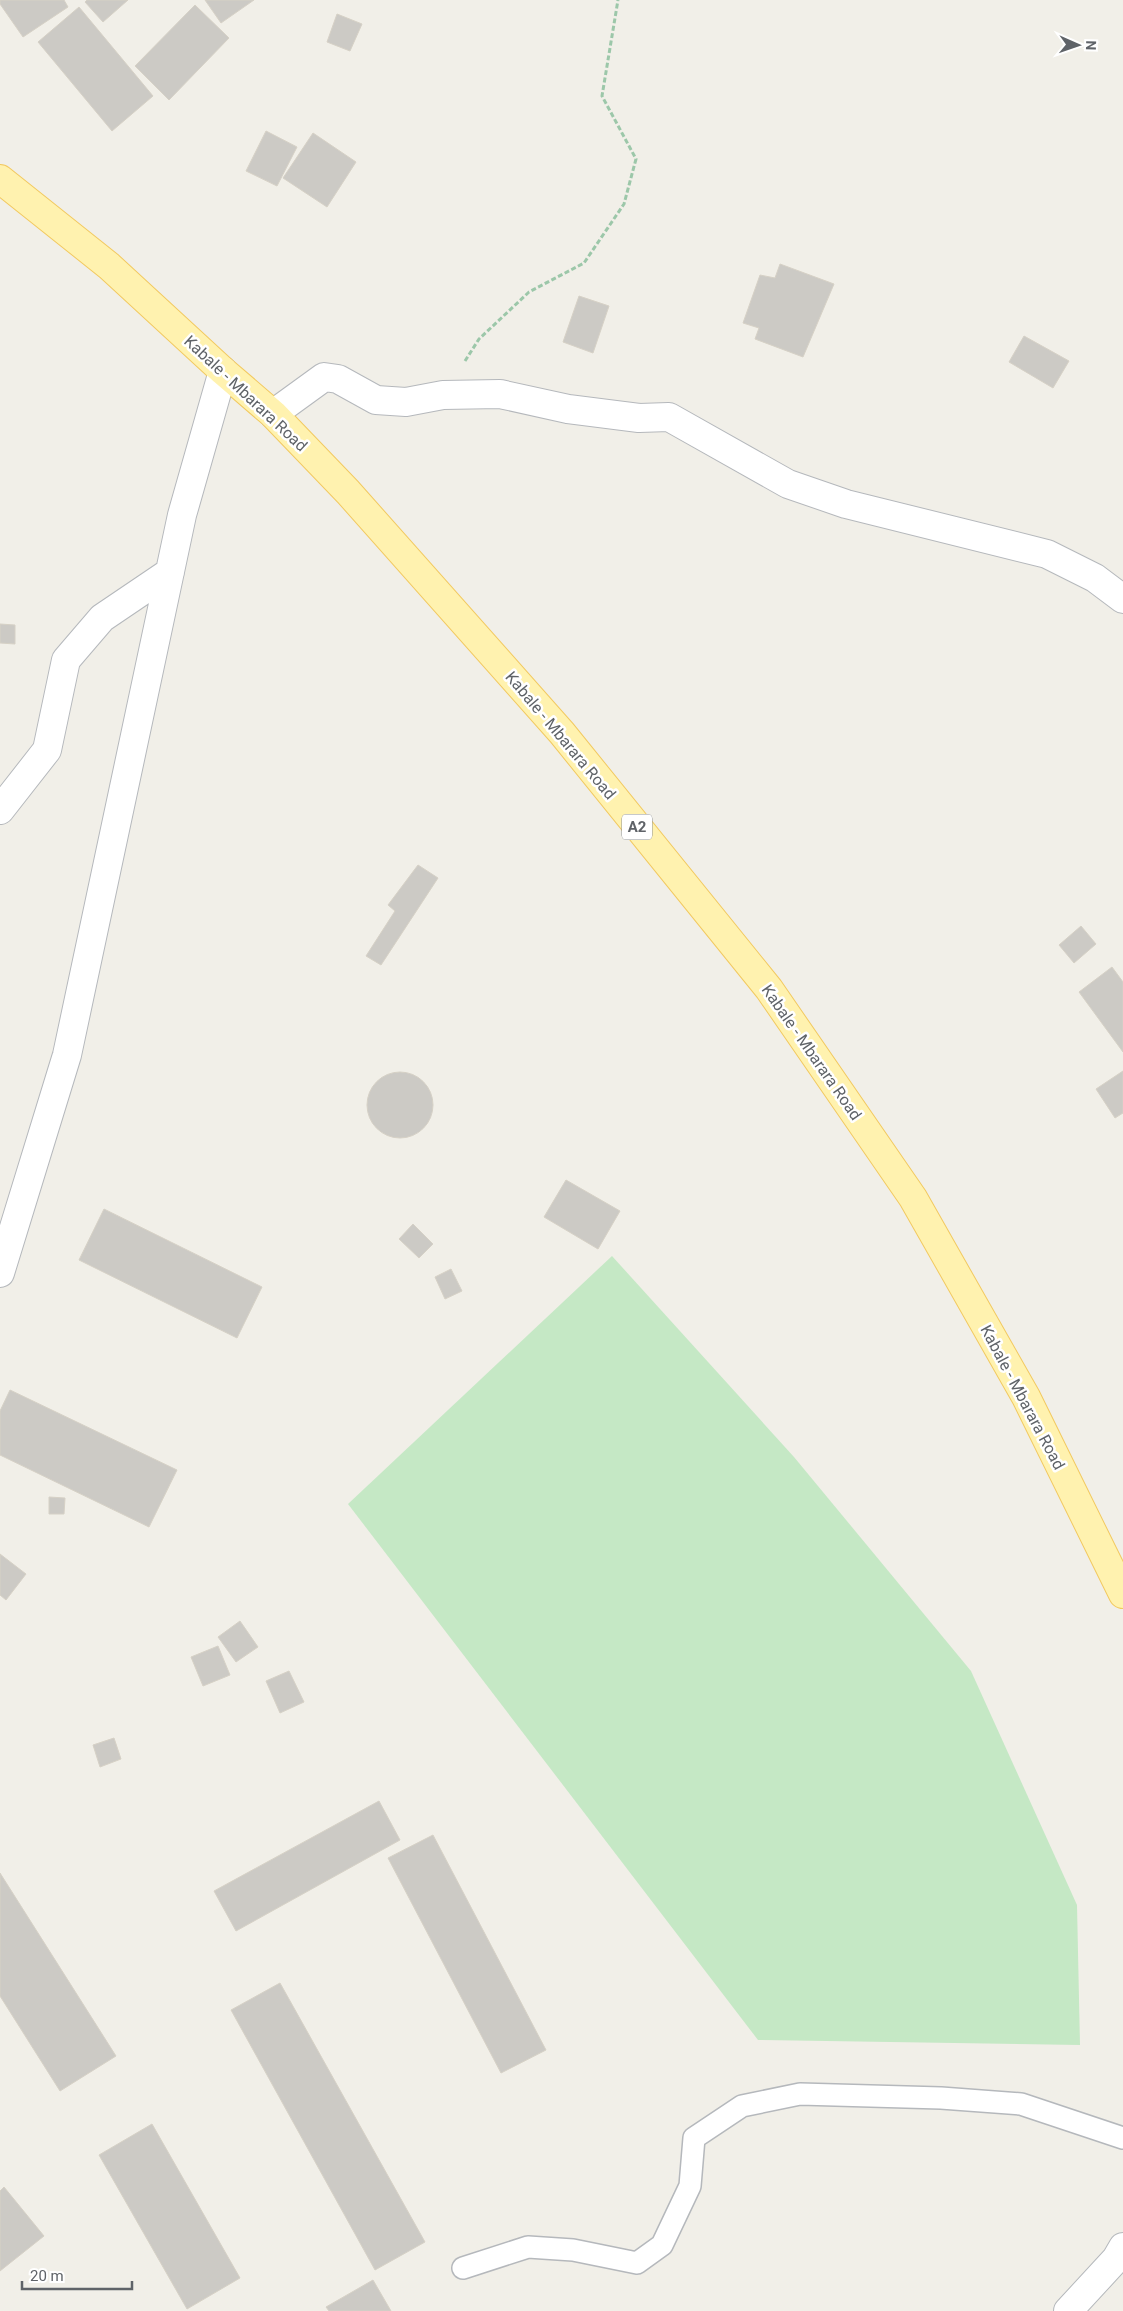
<svg xmlns="http://www.w3.org/2000/svg" width="1123" height="2311" viewBox="0 0 1123 2311" font-family="Roboto,sans-serif">
  <style>
    .park { fill: #c5e8c5 }
    .building { fill: #cccac5; stroke: #d6d1c6 }
    .lines { fill: none; stroke-linecap: round; stroke-linejoin: round }
    .lane-casing { stroke: #b5b8bc; stroke-width: 24 }
    .street-casing { stroke: #b5b8bc; stroke-width: 30 }
    .primary-casing { stroke: #f2c960; stroke-width: 30 }
    .path { stroke: #9cc7a9; stroke-width: 3; stroke-dasharray: 5 2.5; stroke-linecap: butt }
    .lane { stroke: #fff; stroke-width: 21 }
    .street { stroke: #fff; stroke-width: 28 }
    .primary { stroke: #fff2af; stroke-width: 28 }
    .labels { text-anchor: middle; stroke-width: 5; stroke-linejoin: round; paint-order: stroke }
    .shield { fill: #fff; stroke: #8f9295; stroke-width: 1 }
    .shield-label { font-size: 15px; font-weight: bold; fill: #5f6368 }
    .street-label { font-size: 16px; fill: #5f6368; stroke: #fff }
  </style>
  <rect width="100%" height="100%" fill="#f1efe8"/>
  <path class="park" d="M612,1256L794,1457L971,1671L1077,1905L1080,2045L758,2040L348,1504Z"/>
  <path class="building" d="M0,0H64L68,7L23,37L0,4Z
    M87,0H128L103,22L85,2Z
    M205,0H254L221,23Z
    M195,5L229,38L169,100L135,66Z
    M79,7L153,96L112,131L38,42Z
    M337,14L362,24L350,51L327,42Z
    M266,131L297,147L277,186L246,171Z
    M313,133L356,162L327,207L283,178Z
    M780,264L834,284L803,357L755,339L759,328L743,323L760,275L775,278Z
    M579,296L609,306L593,353L563,342Z
    M1024,336L1069,361L1053,388L1009,362Z
    M0,624L15,625V644L0,643Z
    M418,865L438,878L381,965L366,956L395,911L388,905Z
    M1081,926L1096,944L1074,963L1059,945Z
    M1112,967L1123,982V1052L1079,992Z
    M1123,1071V1113L1115,1118L1096,1089Z
    M367 1105a33 33 0 1 1 66 0a33 33 0 1 1-66 0Z
    M566,1180L620,1211L598,1249L544,1217Z
    M104,1209L262,1287L237,1338L79,1260Z
    M413,1224L433,1244L419,1258L399,1239Z
    M451,1269L462,1291L445,1299L435,1277Z
    M10,1390L177,1470L149,1527L0,1455V1411Z
    M49,1497L65,1498L64,1514H49Z
    M0,1554L26,1574L6,1600L0,1595Z
    M240,1621L258,1647L236,1662L218,1637Z
    M218,1646L230,1675L203,1686L191,1657Z
    M289,1671L304,1702L280,1713L266,1681Z
    M114,1738L121,1759L100,1767L93,1745Z
    M379,1801L400,1840L236,1931L214,1891Z
    M433,1835L546,2050L501,2073L388,1858Z
    M0,1873L116,2056L60,2091L0,1996Z
    M280,1983L425,2242L375,2270L231,2010Z
    M152,2124L240,2278L187,2309L99,2155Z
    M4,2187L44,2236L0,2271V2191Z
    M373,2280L391,2311H329L326,2307Z"/>
  <g class="lines">
    <g class="lane-casing">
      <path id="lane" d="M463,2268L528,2247L573,2250L637,2263L662,2245L690,2186L694,2138L742,2106L800,2094L941,2098L1021,2104L1123,2138"/>
    </g>
    <g class="street-casing">
      <path id="street" d="M273,414L324,377L338,379L376,400L406,402L443,395L500,394L568,409L639,418L669,417L788,484L846,504L1047,554L1095,578L1123,599
        M0,810L47,750L66,660L102,618L170,572
        M0,1273L67,1055L182,515L223,371
        M1068,2311L1116,2259L1123,2247"/>
    </g>
    <g class="primary-casing">
      <path id="primary" d="M0,179L109,266L223,371L273,414L348,492L562,733L769,989L913,1198L1026,1397L1123,1594"/>
    </g>
    <path class="path" d="M465,361L479,339L529,292L584,263L624,204L636,159L602,96L618,0"/>
    <use href="#lane" class="lane"/>
    <use href="#street" class="street"/>
    <use href="#primary" class="primary"/>
  </g>
  <g class="labels">
    <rect class="shield" x="622" y="814.5" width="30" height="25" rx="4"/>
    <g class="shield-label">
      <text x="637" y="832">A2</text>
    </g>
    <g class="street-label">
      <text transform="translate(246 393) rotate(43)" y="6">Kabale - Mbarara Road</text>
      <text transform="translate(561 735) rotate(50)" y="6">Kabale - Mbarara Road</text>
      <text transform="translate(812 1052) rotate(55)" y="6">Kabale - Mbarara Road</text>
      <text transform="translate(1023 1397) rotate(62)" y="6">Kabale - Mbarara Road</text>
    </g>
  </g>
  <g transform="translate(1078 45) rotate(92)" stroke="#ffffff" stroke-width="4" paint-order="stroke">
  <path d="M0-4L9 19L0 12L-9 19Z" fill="#5f6368"/>
  <text y="-8" font-size="14" font-weight="bold" text-anchor="middle" fill="#5f6368">N</text>
  </g>
  <path d="M22 2281v8h110v-8" fill="none" stroke="#5f6368" stroke-width="2.5"/>
  <text x="30" y="2281" font-size="15" fill="#5f6368" stroke="#ffffff" stroke-width="4" paint-order="stroke">20 m</text>
</svg>
